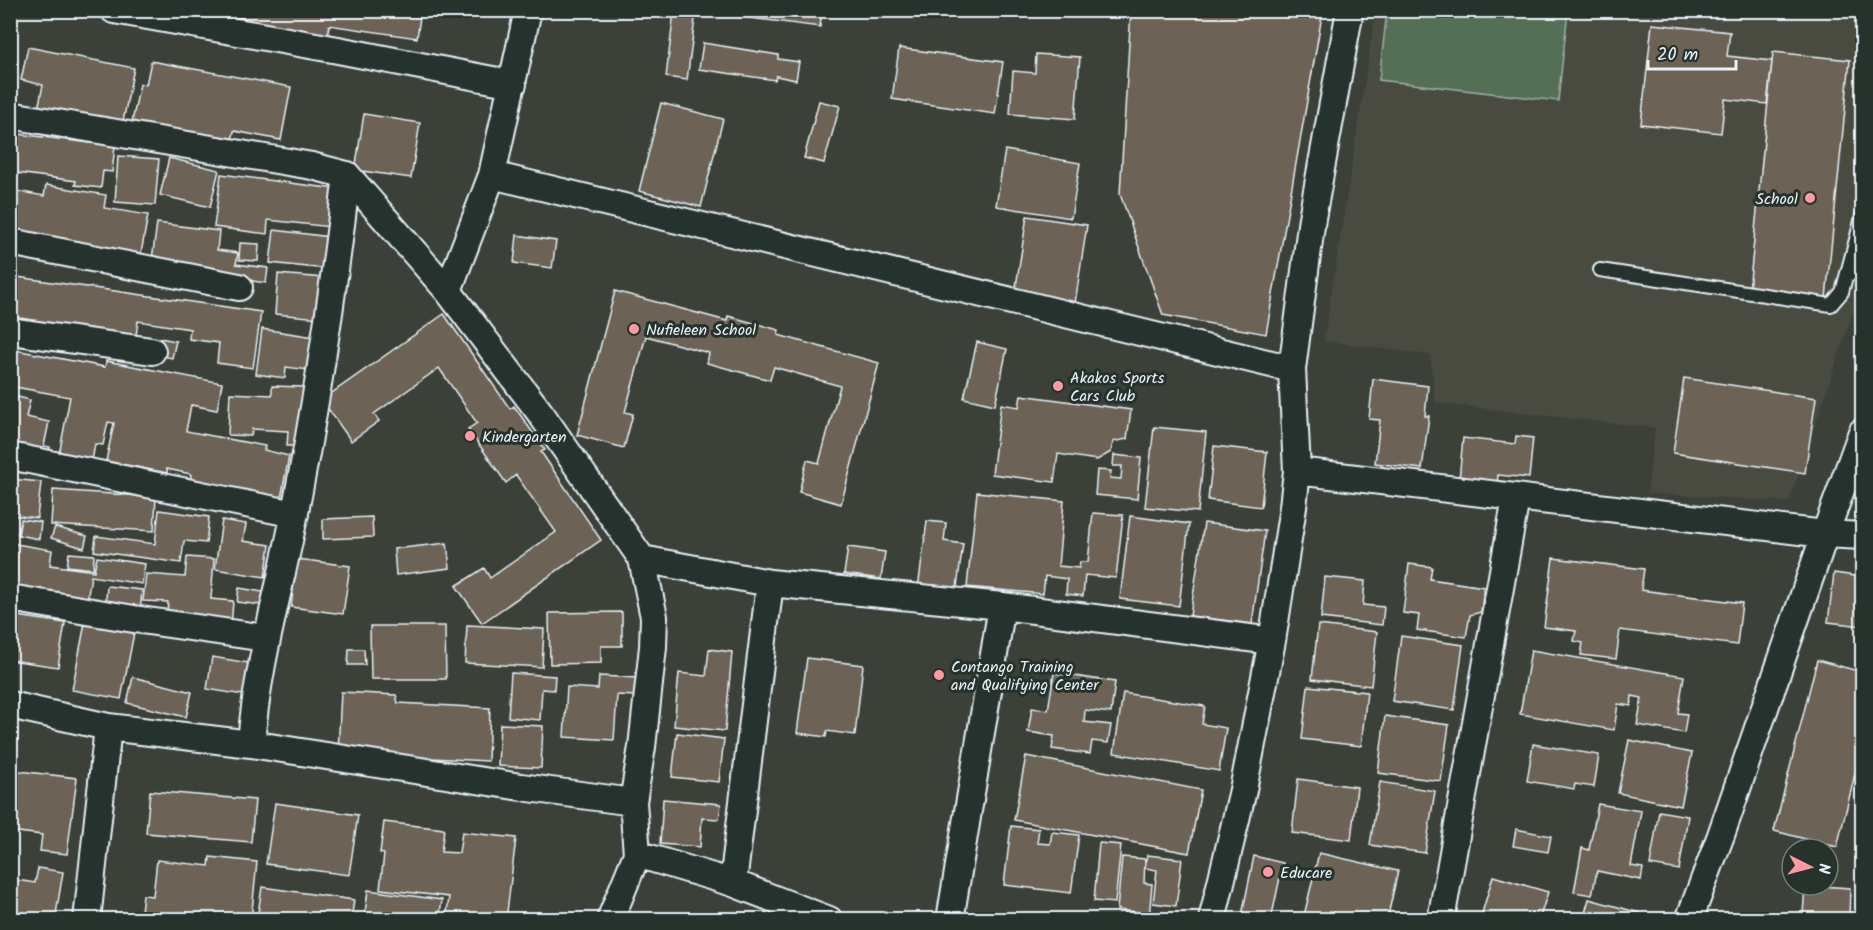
<svg xmlns="http://www.w3.org/2000/svg" width="1873" height="930" viewBox="0 0 1873 930" font-family="Kalam,sans-serif">
  <style>
    .built { fill: #4a4b41 }
    .park { fill: #527057; stroke: #9db0a8; stroke-width: 1.5 }
    .building { fill: #6c6255; stroke: #e8f1f8; stroke-width: 1.5 }
    .lines { fill: none; stroke-linecap: round; stroke-linejoin: round }
    .service-casing { stroke: #e8f1f8; stroke-width: 16 }
    .minor-casing { stroke: #e8f1f8; stroke-width: 30 }
    .service { stroke: #26332d; stroke-width: 12 }
    .minor { stroke: #26332d; stroke-width: 26 }
    .poi-dot { fill: #ff9aa2; stroke: #26332d; stroke-width: 2 }
    .labels { text-anchor: middle; stroke-width: 6; stroke-linejoin: round; paint-order: stroke }
    .poi-label { font-size: 16px; fill: #e8f1f8; stroke: #26332d; text-anchor: start }
  </style>
  <rect width="100%" height="100%" fill="#3b4139"/>
  <filter id="ink" filterUnits="userSpaceOnUse"><feTurbulence type="fractalNoise" baseFrequency=".0167" numOctaves="2"/><feDisplacementMap in="SourceGraphic" scale="12" xChannelSelector="R" yChannelSelector="G"/><feConvolveMatrix kernelMatrix="1 2 1 2 8 2 1 2 1" color-interpolation-filters="sRGB"/></filter>
  <g filter="url(#ink)">
    <path class="built" d="M1376,11H1862V286L1789,502L1647,493L1655,428L1436,403L1430,355L1324,341Z"/>
    <path class="park" d="M1387,11H1568L1558,101L1379,80Z"/>
    <path class="building" d="M243,10H421L417,38L329,25L327,40L304,37L305,30L242,21Z
      M695,10H822L820,27L696,11L687,80L666,77L674,12L695,15Z
      M914,10H950V14Z
      M1131,10H1323L1266,334L1163,315L1120,194Z
      M1652,24L1730,32L1727,56L1772,61L1767,104L1725,99L1721,133L1641,124Z
      M703,43L778,55V59L799,62L796,80L776,76L775,80L699,69Z
      M28,47L134,68L121,131L38,109L43,85L21,80Z
      M899,48L1003,62L995,114L892,99Z
      M1773,52L1850,60L1826,298L1749,290Z
      M1036,54L1080,57L1075,119L1010,114L1013,71L1035,73Z
      M151,61L291,87L281,140L234,131L232,141L132,122L140,84L146,85Z
      M819,101L840,106L824,163L804,158Z
      M661,103L723,119L701,207L639,191Z
      M364,114L420,123L411,178L355,170Z
      M10,133L115,146L112,172L103,171L101,188L75,185L76,181L10,172Z
      M1005,150L1080,163L1071,218L996,206Z
      M118,156L159,159L155,205L115,202Z
      M169,158L219,170L210,207L160,195Z
      M221,174L336,189L331,227L268,220L267,234L214,227Z
      M46,185L106,195L104,208L148,215L140,259L10,236V190L44,196Z
      M1027,216L1087,225L1075,303L1015,293Z
      M157,223L219,231L217,250L238,253L236,264L268,268L266,283L151,267Z
      M274,230L330,237L326,269L270,263Z
      M517,235L556,241L552,268L514,263Z
      M240,243L259,244L258,261L239,260Z
      M278,274L324,278L321,318L275,314Z
      M10,276L261,312L253,368L217,363L219,343L189,339L190,329L138,321L135,343L10,320L14,298L10,297Z
      M615,291L727,321L728,316L779,330L778,335L879,363L841,504L799,492L807,460L819,463L840,386L774,367L770,380L707,363L709,353L646,336L625,412L633,414L624,448L577,435Z
      M444,314L510,409L514,406L545,450L541,452L601,540L482,623L456,586L484,568L490,578L556,532L516,475L506,483L468,429L477,423L439,368L374,414L379,421L351,441L322,400Z
      M262,329L314,337L309,370L286,367L285,378L256,374Z
      M160,338L176,341L172,358L156,355Z
      M977,342L1007,349L995,405L964,398Z
      M10,349L105,367L106,361L222,383L217,410L191,405L186,431L265,446L264,450L289,456L279,509L190,483L191,474L167,469V473L106,461L114,423L108,422L103,445L95,444L92,461L59,455L70,397L10,386Z
      M1684,378L1816,398L1805,473L1673,453Z
      M1373,379L1428,386L1425,416H1429L1422,469L1375,463L1380,420L1369,419Z
      M272,386L303,387L300,446H287L288,431L252,429L251,436L228,435L230,393L272,395Z
      M10,395L30,400L26,417L49,422L44,446L50,447L46,462L10,454Z
      M1021,395L1131,410L1127,439L1113,442L1111,452L1097,460L1058,454L1054,482L992,474L1001,404L1019,407Z
      M1154,427L1206,432L1198,512L1145,507Z
      M1516,436L1533,438L1529,478L1498,475L1497,484L1459,480L1463,438L1515,444Z
      M1214,446L1267,452L1261,507L1208,500Z
      M1114,455L1141,458L1137,499L1095,495L1097,470L1111,471L1110,478L1121,479L1122,466H1113Z
      M10,479L41,482L37,518L10,515Z
      M53,490L156,497L154,531L51,525Z
      M977,492L1064,501L1058,566L1079,568L1080,562H1088L1093,513L1123,515L1116,578L1085,575L1083,596L1066,594L1067,579L1045,576L1043,594L967,587Z
      M159,510L209,517L206,543L184,541L181,563L94,551L96,536L155,544Z
      M1130,516L1189,524L1179,606L1120,599Z
      M372,517L373,537L323,539V519Z
      M21,519L41,522L39,539L18,535Z
      M222,520L246,524L243,541L270,545L265,577L215,569Z
      M927,521L946,523L944,541L963,544L956,594L918,589Z
      M1204,523L1265,531L1252,624L1190,616Z
      M55,527L87,536L84,548L51,538Z
      M10,543L52,550L50,565L94,571L97,557L145,564L142,584L91,576L87,601L10,590Z
      M447,543L450,568L396,575L394,549Z
      M848,547L885,552L881,579L844,574Z
      M69,553L94,555L93,569L67,566Z
      M187,557L214,559L211,599L233,601L231,627L166,622L168,602L143,601L146,574L185,577Z
      M1553,558L1644,569L1641,590L1742,603L1737,645L1620,630L1616,659L1581,655L1583,643L1574,641L1576,631L1544,627Z
      M297,559L350,566L343,614L291,607Z
      M1409,564L1432,567L1430,579L1484,587L1481,612L1470,615L1466,637L1417,630L1419,615L1403,613Z
      M1834,573L1862,577V626L1828,622Z
      M1325,577L1365,581L1363,605L1384,607L1382,625L1321,618Z
      M107,586L142,590L140,614L105,610Z
      M239,588L263,592L261,605L237,602Z
      M622,612V646H601V663L550,664L549,613Z
      M10,615L65,623L58,667L10,660Z
      M85,623L134,633L121,699L72,690Z
      M467,625L544,629L542,667L465,663Z
      M1318,625L1377,632L1371,686L1312,679Z
      M370,626H445L446,679H371Z
      M1401,636L1463,645L1454,710L1392,701Z
      M349,649H364L365,665H348Z
      M709,649L732,652L725,731L674,726L679,673L706,676Z
      M1531,650L1684,676L1678,713L1687,714L1684,733L1637,725L1642,698L1632,696L1631,706L1618,704L1614,730L1520,714Z
      M212,657L255,664L249,696L207,689Z
      M807,658L863,665L855,735L827,731L826,737L797,733Z
      M1817,660L1862,672V746L1837,847L1774,831Z
      M511,673L555,676L554,690L542,689L540,720L508,717Z
      M1054,673L1115,682L1111,713L1085,710L1084,722L1111,725L1108,743L1092,741L1090,754L1052,749L1054,736L1028,732L1032,708L1048,710Z
      M599,676L637,678L636,696L617,695L614,740L564,737L567,687L598,689Z
      M133,677L192,692L186,717L127,703Z
      M1308,686L1367,692L1361,746L1302,739Z
      M341,692L396,695L398,703L490,708L488,761L338,753Z
      M1123,693L1205,706L1202,724L1226,728L1219,771L1114,753Z
      M1385,716L1449,725L1441,781L1378,773Z
      M500,724L543,726L541,768L498,766Z
      M677,733L724,739L719,782L672,777Z
      M1629,740L1692,753L1681,806L1618,793Z
      M1533,744L1599,755L1594,787L1575,784L1574,789L1527,781Z
      M1026,756L1201,790L1189,853L1014,820Z
      M10,770L77,778L67,854L40,851L42,835L10,831Z
      M1298,779L1357,787L1351,840L1292,833Z
      M1380,782L1435,791L1425,853L1370,845Z
      M150,791L255,800L251,842L146,833Z
      M663,799L721,804L719,819L702,818L700,847L660,844Z
      M275,803L358,815L349,875L266,864Z
      M1598,804L1641,811L1631,866L1643,868L1641,880L1597,871L1592,895L1574,892L1582,848L1589,850Z
      M1659,811L1688,816L1679,870L1650,865Z
      M384,822L444,829L441,852L459,853L462,832L516,838L506,920H446L449,897L380,889L384,854L380,853Z
      M1011,826L1039,829L1037,843L1050,844L1052,832L1079,835L1071,893L1004,885Z
      M1516,829L1551,836L1548,852L1513,846Z
      M1099,843L1121,845L1115,903L1094,901Z
      M1319,853L1398,871L1387,920L1372,917V920H1303Z
      M1147,855L1182,859L1176,906L1153,903L1157,870L1145,868Z
      M1254,856L1283,863L1271,920H1241Z
      M210,857L257,862L251,920L140,919L143,895L153,896L157,860L209,866Z
      M1122,857L1145,859L1144,883L1152,884L1149,918L1136,917V912L1117,910Z
      M38,868L63,872L55,920H10V879L35,883Z
      M1493,876L1548,892L1539,920H1480Z
      M1805,885L1850,888L1849,917L1803,915Z
      M262,887L354,900L351,920H257Z
      M368,890L442,900L439,920H364Z
      M1589,899L1640,913L1638,920H1583Z
      M998,914L1013,920H995Z"/>
    <g class="lines">
      <g class="service-casing">
        <path id="service" d="M1600,270L1831,305L1842,292L1862,217
          M1848,274L1862,273"/>
      </g>
      <g class="minor-casing">
        <path id="minor" d="M114,10L338,50L513,84
          M10,115L312,166L347,175L448,291L541,414L642,559L654,617L653,647L642,747L633,802L637,854L610,920
          M492,175L1292,369
          M10,242L239,287
          M448,291L492,175L528,10
          M10,331L152,351
          M1862,432L1825,534L1862,536
          M10,456L295,514
          M1297,471L1825,534L1721,835L1689,920
          M642,559L770,583L1002,606L1272,641
          M10,598L134,619L266,638
          M10,705L108,727L251,744L521,787L633,802
          M251,744C257,665 280,589 295,512C317,400 334,288 347,175
          M637,854L733,883L829,920
          M733,883L770,583
          M87,920L108,727
          M950,920L1002,606
          M1212,920L1243,790L1272,641L1293,507L1297,471L1292,369L1312,218L1350,10
          M1441,920L1516,498"/>
      </g>
      <use href="#service" class="service"/>
      <use href="#minor" class="minor"/>
    </g>
  </g>
  <g class="poi-dot">
    <circle cx="1810" cy="198" r="6"/>
    <circle cx="634" cy="329" r="6"/>
    <circle cx="1058" cy="386" r="6"/>
    <circle cx="470" cy="436" r="6"/>
    <circle cx="939" cy="675" r="6"/>
    <circle cx="1268" cy="872" r="6"/>
  </g>
  <g class="labels">
    <g class="poi-label">
      <text x="1798" y="204" text-anchor="end">School</text>
      <text x="646" y="335">Nufieleen School</text>
      <text x="1070" y="383">Akakos Sports<tspan x="1070" dy="18">Cars Club</tspan></text>
      <text x="482" y="442">Kindergarten</text>
      <text x="951" y="672">Contango Training<tspan x="951" dy="18">and Qualifying Center</tspan></text>
      <text x="1280" y="878">Educare</text>
    </g>
  </g>
  <rect width="1873" height="930" fill="none" stroke="#26332d" stroke-width="36"/>
  <rect x="18" y="18" width="1837" height="894" fill="none" stroke="#e8f1f8" stroke-width="2" filter="url(#ink)"/>
  <g transform="translate(1810 867) rotate(96)"><circle r="28" fill="#26332d" stroke="#747f7e" stroke-width="1.5"/>
  <path d="M0-4.5L10 22L0 15L-10 22Z" fill="#ff9aa2"/>
  <text y="-9" font-size="16" font-weight="bold" text-anchor="middle" fill="#e8f1f8">N</text>
  </g>
  <path d="M1648 60v9h88v-9" fill="none" stroke="#e8f1f8" stroke-width="3"/>
  <text x="1657" y="60" font-size="18" fill="#e8f1f8" stroke="#26332d" stroke-width="4.5" paint-order="stroke">20 m</text>
</svg>
